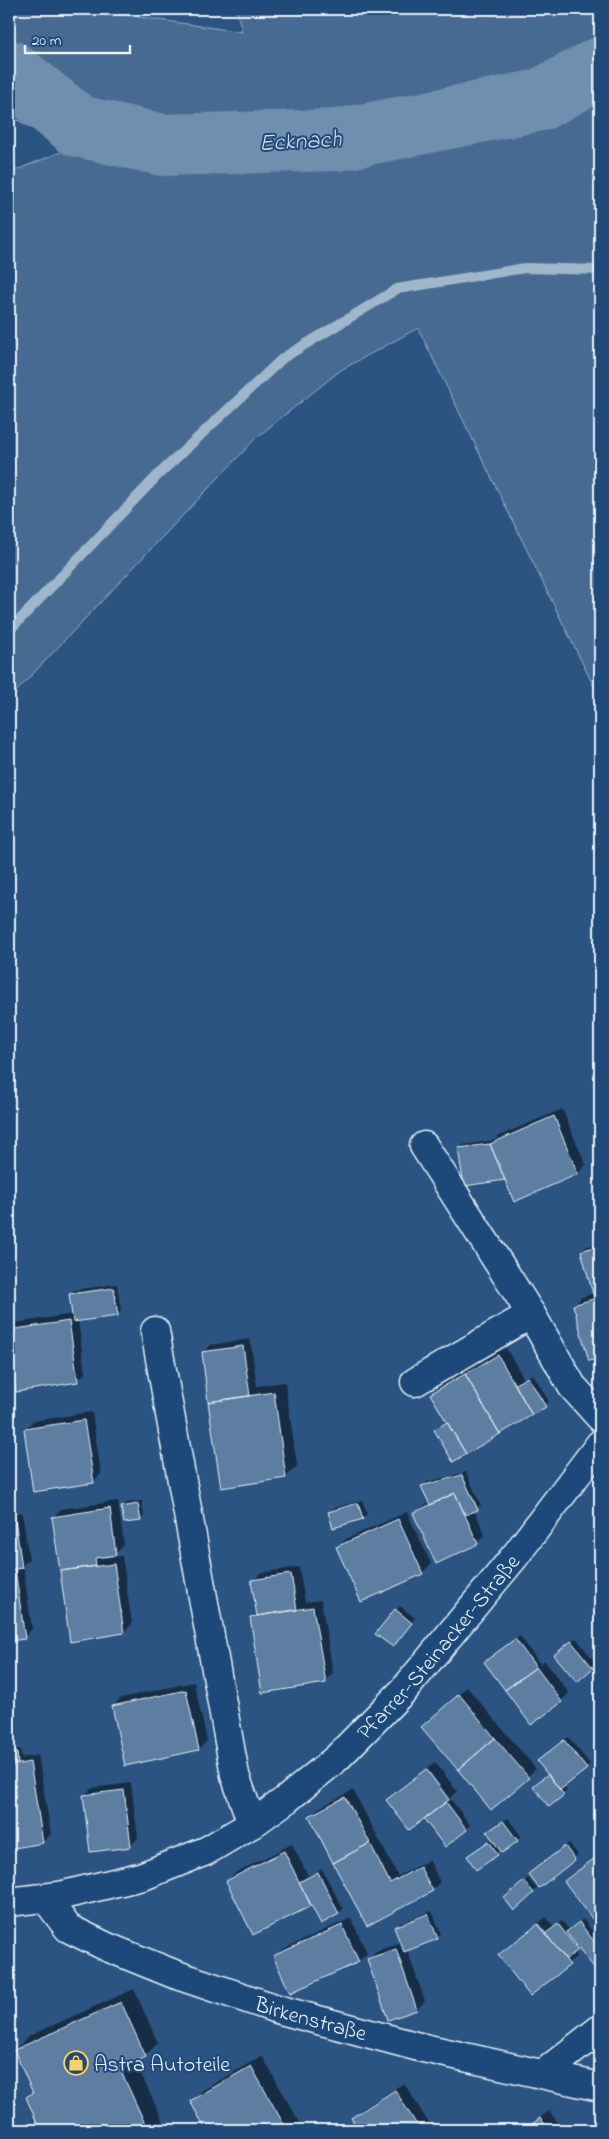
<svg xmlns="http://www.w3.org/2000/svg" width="609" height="2139" viewBox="0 0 609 2139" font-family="'Indie Flower',sans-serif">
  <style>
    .green { fill: #476b93; stroke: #98aec6 }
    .shadow { fill: #0007 }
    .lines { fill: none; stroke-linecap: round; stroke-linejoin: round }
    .stream { stroke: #a0b6cb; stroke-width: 10 }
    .river { stroke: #708ead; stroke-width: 62 }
    .building { fill: #5d7da1; stroke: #e8f1f8 }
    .street-casing { stroke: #e8f1f8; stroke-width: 31 }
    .street { stroke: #1f4a7a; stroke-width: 28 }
    .labels { text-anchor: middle; stroke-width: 4; stroke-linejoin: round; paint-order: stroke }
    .street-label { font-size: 22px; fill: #e8f1f8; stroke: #1f4a7a }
    .poi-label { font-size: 22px; fill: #e8f1f8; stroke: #1f4a7a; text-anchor: start }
    .water-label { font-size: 24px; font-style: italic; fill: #d0dde9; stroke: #1f4a7a }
  </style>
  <rect width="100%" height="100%" fill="#2b5482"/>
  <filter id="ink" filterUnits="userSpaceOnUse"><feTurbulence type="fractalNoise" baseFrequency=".02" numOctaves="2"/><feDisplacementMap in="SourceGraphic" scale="10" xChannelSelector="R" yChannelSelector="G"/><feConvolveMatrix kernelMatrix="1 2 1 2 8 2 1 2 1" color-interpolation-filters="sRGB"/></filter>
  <g filter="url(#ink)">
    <path class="green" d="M9,9H113L132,16L242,32L236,9H600V699L418,328L341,370L257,437L9,699V173L68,149L9,115Z"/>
    <path class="shadow" d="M562,1109L586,1165L578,1173L515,1200L506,1179L459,1149L463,1145L495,1140L499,1136Z
      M600,1243V1357L590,1360L574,1305L582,1297L594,1293L582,1251L586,1247Z
      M117,1284L121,1311L117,1315L78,1320L85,1373L77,1381L17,1390L9,1330L16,1323L73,1314L70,1294L74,1290Z
      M250,1339L257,1386L285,1382L297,1466L286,1477L203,1353L211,1345Z
      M506,1348L524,1379L533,1374L549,1402L453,1460L436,1430L448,1422L432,1394L440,1386Z
      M92,1412L101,1474L93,1482L25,1429L33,1421Z
      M466,1472L481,1505L474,1510L485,1535L477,1543L414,1513L430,1501L423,1486L427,1482Z
      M362,1500L367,1514L363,1518L330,1512L334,1508Z
      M118,1501L124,1545L116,1553L104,1555V1558L122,1556L132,1624L124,1632L71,1640L53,1518L61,1509Z
      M142,1501L144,1516L140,1520L123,1507L127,1503Z
      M22,1512L29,1559L23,1565L32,1629L24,1637L9,1640V1514Z
      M407,1512L431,1564L422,1573L362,1600L338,1547L346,1539Z
      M299,1567L305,1602L321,1600L333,1673L325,1681L251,1618L258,1611L253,1581L261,1573Z
      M400,1606L415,1618L396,1642V1610Z
      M520,1636L540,1664L544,1660L569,1693L561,1701L490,1659Z
      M576,1638L596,1663L577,1680L560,1651Z
      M194,1682L207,1741L199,1749L113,1706L121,1698Z
      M467,1687L536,1769L492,1808L431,1719Z
      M568,1737L590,1764L564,1786L567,1790L549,1806V1774L543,1757Z
      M20,1749L22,1758L38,1755L51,1834L43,1842L9,1848V1751Z
      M435,1762L457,1791L450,1798L470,1825L445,1846L424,1818L387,1800L425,1770L448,1800H451L427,1768Z
      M131,1783L138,1838L130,1846L84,1796L92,1788Z
      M353,1790L398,1876L429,1860L440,1882L432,1890L367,1924L310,1816L319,1808Z
      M508,1818L521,1836L476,1868L468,1856L493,1838V1828Z
      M569,1843L578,1855L539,1886L534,1870Z
      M292,1844L308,1876L322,1869L343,1909L339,1913L312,1903L254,1934L227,1881L235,1873Z
      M600,1854V1927L566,1882Z
      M528,1878L537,1889L533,1892L510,1895Z
      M432,1911L441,1934L437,1938L407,1950L425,2001L417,2009L389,2019L368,1959L376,1951L402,1942L396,1927L400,1923Z
      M546,1917L554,1927L562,1921L570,1930L583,1919L600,1941V1973L579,1947L574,1951L577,1956L569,1964L499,1955L537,1924L545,1935L547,1933L538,1923Z
      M351,1918L367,1953L359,1961L290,1991L275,1957L283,1949Z
      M134,1989L158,2043L145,2056L135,2061L167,2130H42L27,2097L34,2091L15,2050L29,2036Z
      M262,2056L304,2130H208L191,2101L203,2090Z
      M404,2083L433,2130H360L353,2118L361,2110Z
      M549,2111L564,2130H524Z"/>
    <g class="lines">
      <path class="stream" d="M9,631L159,474L283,358L397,289L525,268L600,270"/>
      <path class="river" d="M9,71L78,126L163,145L337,140L540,100L600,68"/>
    </g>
    <path class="building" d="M554,1116L578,1174L514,1202L490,1144Z
      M490,1144L505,1180L464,1186L458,1148Z
      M600,1245V1297L594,1298L581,1251Z
      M114,1288L118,1316L73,1322L69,1294Z
      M600,1297V1358L589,1361L573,1305Z
      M69,1321L78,1382L16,1392L9,1330Z
      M243,1346L250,1396L208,1402L202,1352Z
      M498,1355L532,1415L500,1434L465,1374Z
      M465,1374L500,1434L466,1454L430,1394Z
      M528,1377L546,1407L532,1415L515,1384Z
      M274,1392L286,1478L221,1488L208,1402Z
      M84,1420L94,1483L33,1492L24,1429Z
      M447,1422L466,1454L453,1462L434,1430Z
      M462,1475L478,1510L465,1515L455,1493L430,1505L421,1486Z
      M455,1493L478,1544L436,1564L413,1513Z
      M358,1503L363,1519L333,1528L328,1512Z
      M138,1504L141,1521L124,1523L121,1507Z
      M110,1508L116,1555L95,1558L96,1566L60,1571L52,1517Z
      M15,1519L22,1568L9,1570V1520Z
      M398,1519L423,1574L361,1602L336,1547Z
      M114,1564L124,1633L70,1642L60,1571Z
      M15,1569L25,1639L9,1641V1570Z
      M291,1574L297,1610L257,1616L251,1580Z
      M313,1607L326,1683L262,1693L250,1617Z
      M395,1609L412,1623L393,1647L375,1634Z
      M515,1639L536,1667L505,1690L484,1662Z
      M571,1641L593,1668L577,1682L554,1655Z
      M536,1667L562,1702L531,1725L505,1690Z
      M186,1690L199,1750L125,1766L112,1706Z
      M459,1694L495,1738L458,1770L421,1727Z
      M495,1738L529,1778L491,1810L458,1770Z
      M564,1740L587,1769L560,1790L537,1761Z
      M17,1752L18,1764L9,1766V1753Z
      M30,1762L43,1843L9,1849V1766Z
      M426,1769L449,1800L409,1830L386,1800Z
      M548,1774L564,1795L549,1807L533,1786Z
      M124,1790L131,1847L90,1852L83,1795Z
      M345,1797L370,1843L333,1863L309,1816Z
      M446,1802L467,1830L445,1847L424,1819Z
      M503,1821L518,1841L502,1853L487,1832Z
      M489,1841L498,1855L476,1870L467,1856Z
      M370,1843L390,1883L420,1867L433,1891L367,1926L333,1863Z
      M565,1846L575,1860L539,1888L528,1874Z
      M284,1851L311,1906L253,1935L226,1881Z
      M595,1858L600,1865V1929L564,1881Z
      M318,1872L339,1914L321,1924L299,1882Z
      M524,1881L534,1893L514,1911L504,1898Z
      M428,1914L438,1939L404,1952L394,1927Z
      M579,1922L600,1949V1975L566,1932Z
      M538,1924L570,1965L530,1996L498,1955Z
      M558,1924L578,1950L566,1959L545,1934Z
      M342,1925L359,1962L290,1993L273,1956Z
      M396,1949L417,2010L388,2020L367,1959Z
      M121,2002L146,2057L120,2069L148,2130H40L26,2097L33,2093L14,2050Z
      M251,2066L287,2130H206L190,2101Z
      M395,2090L420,2130H359L351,2118Z
      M540,2118L550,2130H524Z"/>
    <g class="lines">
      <g class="street-casing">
        <g id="street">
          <path d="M424,1146L531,1314L572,1386L600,1417"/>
          <path d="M155,1331L235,1775L252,1824"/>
          <path d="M415,1382L531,1314"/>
          <path id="s1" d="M46,1899L68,1928L107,1947L174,1974L277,2009L419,2047L600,2087"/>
          <path id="s2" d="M9,1902L59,1896L143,1876L206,1851L252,1824L287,1799L337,1758L404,1690L515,1556L600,1444"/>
          <path d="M544,2073L600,2029"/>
        </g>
      </g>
      <use href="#street" class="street"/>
    </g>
  </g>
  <defs>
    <g id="shop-ring" transform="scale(1.25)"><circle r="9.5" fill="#1f4a7a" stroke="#ffd166" stroke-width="1.5"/><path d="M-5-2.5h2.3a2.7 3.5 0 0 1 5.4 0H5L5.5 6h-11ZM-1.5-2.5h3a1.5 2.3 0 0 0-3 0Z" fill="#ffd166"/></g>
  </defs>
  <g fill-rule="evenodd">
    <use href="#shop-ring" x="76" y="2063"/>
  </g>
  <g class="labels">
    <g class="street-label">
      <text dy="8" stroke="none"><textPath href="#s2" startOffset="516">Pfarrer-Steinacker-Straße</textPath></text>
      <text dy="8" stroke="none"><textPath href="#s1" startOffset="296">Birkenstraße</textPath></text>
    </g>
    <g class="poi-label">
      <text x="94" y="2071">Astra Autoteile</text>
    </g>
    <g class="water-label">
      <text transform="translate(300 140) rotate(-3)" y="8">Ecknach</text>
    </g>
  </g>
  <rect width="609" height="2139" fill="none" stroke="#1f4a7a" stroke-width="30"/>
  <rect x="15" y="15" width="579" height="2109" fill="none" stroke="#e8f1f8" stroke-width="2" filter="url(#ink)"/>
  <path d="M25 45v8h105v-8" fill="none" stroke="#e8f1f8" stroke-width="2.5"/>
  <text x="32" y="45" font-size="15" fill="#e8f1f8" stroke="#1f4a7a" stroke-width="4" paint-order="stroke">20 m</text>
</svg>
